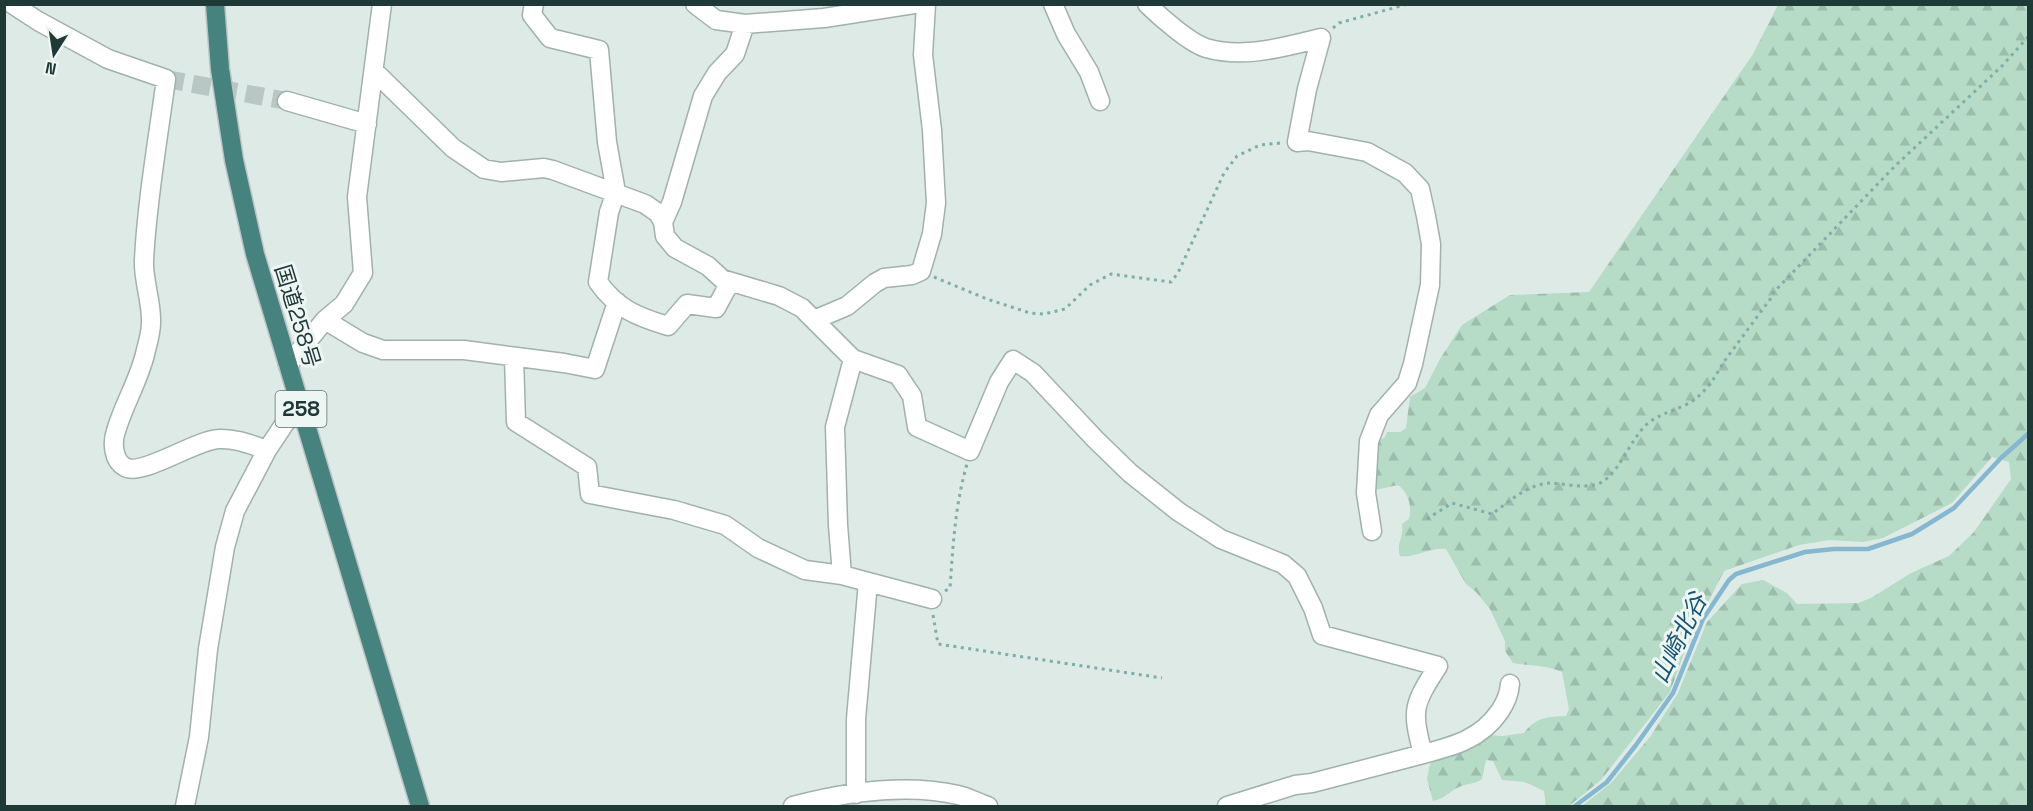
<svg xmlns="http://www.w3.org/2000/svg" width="2033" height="811" viewBox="0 0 2033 811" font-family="'Space Grotesk','Noto Sans JP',sans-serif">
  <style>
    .forest { fill: url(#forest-firs) }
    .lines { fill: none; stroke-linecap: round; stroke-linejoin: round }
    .stream { stroke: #85b7d0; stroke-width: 4.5 }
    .minor-tunnel { stroke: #b8c7c3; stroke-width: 18; stroke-dasharray: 18 9; stroke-linecap: butt }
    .minor-casing { stroke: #a1b1ae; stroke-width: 21 }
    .trunk-casing { stroke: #bcc4c3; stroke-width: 21 }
    .path { stroke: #7eaea7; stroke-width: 3; stroke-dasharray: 3 4.5; stroke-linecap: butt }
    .minor { stroke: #fff; stroke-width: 18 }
    .trunk { stroke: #46827e; stroke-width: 18 }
    .labels { text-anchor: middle; stroke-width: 6; stroke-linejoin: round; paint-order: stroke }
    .shield { fill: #eef6f4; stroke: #5d7270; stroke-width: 1.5 }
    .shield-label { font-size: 21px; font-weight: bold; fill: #1f3937 }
    .street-label { font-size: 22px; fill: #1f3937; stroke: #eef6f4 }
    .water-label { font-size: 24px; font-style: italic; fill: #1a5674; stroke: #eef6f4 }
  </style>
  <defs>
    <pattern id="forest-firs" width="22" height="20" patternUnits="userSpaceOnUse" patternTransform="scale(1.5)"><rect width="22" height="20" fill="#b6dbc7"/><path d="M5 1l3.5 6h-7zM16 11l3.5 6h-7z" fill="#9cbdac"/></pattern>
  </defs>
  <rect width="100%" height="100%" fill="#deeae6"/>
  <path class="forest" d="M1778,5H2028V806H1582L1611,783L1650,737L1678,693L1707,622L1742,584L1763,580L1787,593L1797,604L1858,603L1871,598L1911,573L1949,556L1974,532L2011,479L2009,462L1992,457L1952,503L1883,538L1863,542L1829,540L1799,545L1724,571L1688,642L1670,692L1601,780L1569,806H1546L1544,791L1525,782L1502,780L1493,761L1486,760L1482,779C1474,785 1467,783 1459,787C1450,791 1444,799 1433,801L1427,779L1430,764L1444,752L1487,735L1503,736L1524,733C1536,717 1547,717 1566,716L1569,709L1562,672C1547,665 1530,666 1513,663L1505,651V641L1490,609L1476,592L1466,584L1446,549C1429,547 1417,558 1400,556C1396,543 1404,538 1402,524L1409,519C1412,507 1409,493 1398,485L1375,490L1378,441L1385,437L1387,432H1400L1406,428L1410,397L1425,388L1440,359L1462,325L1510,295L1589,292L1753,54Z"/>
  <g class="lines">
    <path class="stream" d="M1575,806L1607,782L1636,745L1673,693L1703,619L1729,580L1736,574L1805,552L1834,549H1868L1912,534L1954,508L2001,458L2028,434"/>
    <path class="minor-tunnel" d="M166,79L287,101"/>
    <g class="minor-casing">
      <path id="minor" d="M12,4L38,21L108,59L166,79C158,139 147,200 144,260C143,281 152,302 151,323C151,332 148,342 146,350C140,379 124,403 116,431C112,442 113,461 125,467C142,477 195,440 219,439C235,438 252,445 267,450
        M534,4L532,15L550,38L599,50L607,142L616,192L609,212L598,282C617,309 638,317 668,326L687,304L716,308L730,282
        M695,4L716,20L745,24L824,18L914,4
        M1053,4L1066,34L1089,72L1100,101
        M1147,4C1160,17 1190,43 1206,48C1244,59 1284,47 1321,38L1307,89L1297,142L1308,141L1367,152L1405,173L1420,189L1426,216L1431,244L1430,285L1413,364L1407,383L1379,415L1369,441L1366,493L1372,531
        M374,71L453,148L484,169L501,172L544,168L553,170L645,204L658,213L663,222L665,236L675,248L708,266L722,279L779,296L802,308L853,359L898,375L912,396L917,427L970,451L999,382L1013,360L1033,373L1095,439L1130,473L1179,512L1221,539L1283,564L1297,576L1313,608L1322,635L1438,666C1413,705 1411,709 1423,754L1312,783L1295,785L1227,806
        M287,101L367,124
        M663,222L672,202L703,96L717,73L735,54L745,24
        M325,320L363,343L383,350H464L564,363L595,369L617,302
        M814,320L847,306L875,283L884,278L912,275L921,271L932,234L936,203L932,130L923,55L926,4
        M514,357L516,422L587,467L590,494L674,510L725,525L758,548L805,570L842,575
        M853,359L835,427L838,525L842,575L868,582L856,719V794
        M288,365L325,320L344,304L363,273L357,197L382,4
        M868,582L932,599
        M1423,754C1454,746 1481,739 1500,711C1506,702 1509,695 1510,684
        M185,806L199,737L208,649L225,547L235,511L267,450L285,423L301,407
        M793,806C846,792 904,783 958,795C968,797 978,803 988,806"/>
    </g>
    <g class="trunk-casing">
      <path id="trunk" d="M215,4L220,69L234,160L255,254L420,806"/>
    </g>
    <path class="path" d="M1333,28L1339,23L1408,4
      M934,277L987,299L1030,313L1044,314L1065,309L1090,285L1111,274L1171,282L1178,273L1224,173L1237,156L1260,145L1281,143
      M1427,519L1452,503L1492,514C1510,501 1529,483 1552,483C1565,484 1581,488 1594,485C1617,481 1629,440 1647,424C1658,415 1670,412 1683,406C1701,399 1714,380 1723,363L1771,298L1772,294L1895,166L2001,67L2028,37
      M945,591L950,588C953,546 955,505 967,464
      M933,615L938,644L1162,678"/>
    <use href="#minor" class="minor"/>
    <use href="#trunk" class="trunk"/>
  </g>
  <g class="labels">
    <rect class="shield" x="275.5" y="391" width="51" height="36" rx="4.5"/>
    <g class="shield-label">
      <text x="301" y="416">258</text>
    </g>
    <g class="street-label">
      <text transform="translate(298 316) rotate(73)" y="8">国道258号</text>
    </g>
    <g class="water-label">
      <text transform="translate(1679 638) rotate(-64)" y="8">山崎北谷</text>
    </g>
  </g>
  <rect width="2033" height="811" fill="none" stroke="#1f3937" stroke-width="12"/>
  <g transform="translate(54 54) rotate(192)" stroke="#eef6f4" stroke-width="4.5" paint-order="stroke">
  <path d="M0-4.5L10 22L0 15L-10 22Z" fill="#1f3937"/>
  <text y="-9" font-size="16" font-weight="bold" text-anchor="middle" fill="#1f3937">N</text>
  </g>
</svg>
